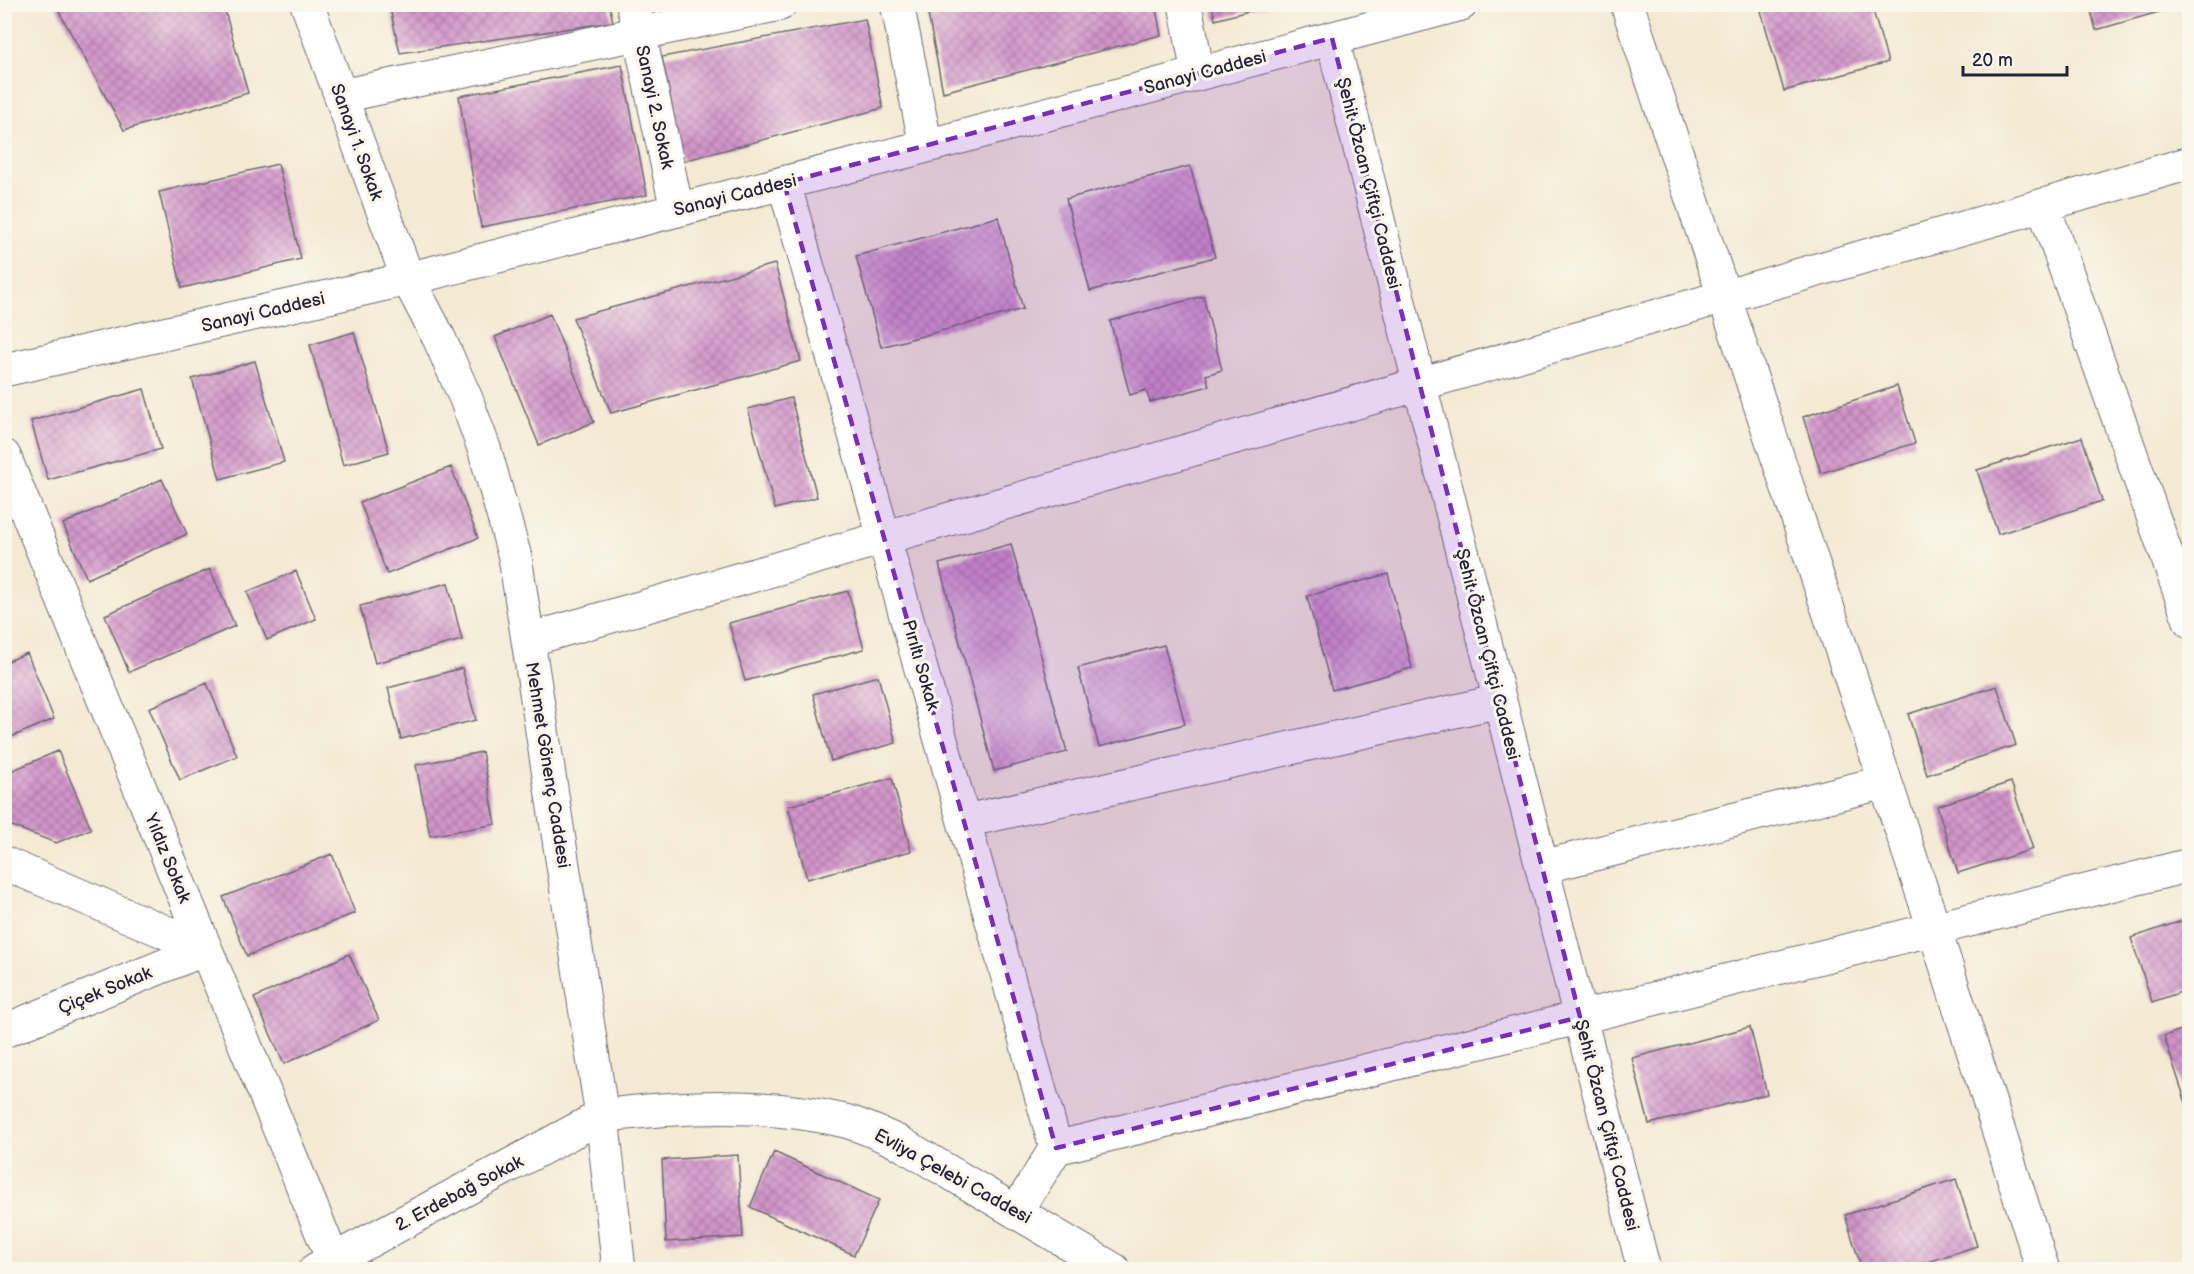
<svg xmlns="http://www.w3.org/2000/svg" width="2194" height="1274" viewBox="0 0 2194 1274" font-family="'Balsamiq Sans',sans-serif">
  <style>
    .building { fill: url(#building-cross-hatch) }
    .lines { fill: none; stroke-linecap: round; stroke-linejoin: round }
    .minor-casing { stroke: #6b6870; stroke-width: 35 }
    .minor { stroke: #fff; stroke-width: 33 }
    .marked { fill: #7b2cbf; fill-opacity: 0.2; stroke: #7b2cbf; stroke-width: 4.5; stroke-dasharray: 12 8; stroke-linejoin: round }
    .labels { text-anchor: middle; stroke-width: 6; stroke-linejoin: round; paint-order: stroke }
    .street-label { font-size: 18px; fill: #22223b; stroke: #fbf7ec }
  </style>
  <defs>
    <pattern id="building-cross-hatch" width="8" height="8" patternUnits="userSpaceOnUse" patternTransform="scale(1.5)"><rect width="8" height="8" fill="#d295ca"/><path d="M0 0l8 8M0 8l8-8" fill="none" stroke="#aa79a5"/></pattern>
  </defs>
  <rect width="100%" height="100%" fill="#fbf7ec"/>
  <filter id="ink" filterUnits="userSpaceOnUse"><feTurbulence type="fractalNoise" baseFrequency=".0167" numOctaves="2"/><feDisplacementMap in="SourceGraphic" scale="12" xChannelSelector="R" yChannelSelector="G"/><feConvolveMatrix kernelMatrix="1 2 1 2 8 2 1 2 1" color-interpolation-filters="sRGB"/></filter>
  <filter id="wash" filterUnits="userSpaceOnUse"><feTurbulence type="fractalNoise" baseFrequency=".008" numOctaves="4" result="noise"/><feDisplacementMap in="SourceGraphic" scale="24" xChannelSelector="R" yChannelSelector="G"/><feGaussianBlur stdDeviation="1.35" result="paint"/><feColorMatrix in="noise" values="0 0 0 0 0 0 0 0 0 0 0 0 0 0 0 0 0 1.4 0 .05"/><feComposite in="paint" operator="in"/></filter>
  <g filter="url(#wash)">
    <rect width="100%" height="100%" fill="#f3ead3"/>
    <g id="blocks">
      <path class="building" d="M55,4H223L248,93L124,130Z
        M389,4H609L613,22L400,53Z
        M926,4H1155L1161,35L943,92Z
        M1212,4H1271V5L1215,20Z
        M1783,4H1871L1888,62L1784,91L1761,11Z
        M2089,4H2183V5L2096,30Z
        M865,19L883,108L683,161L662,57Z
        M622,65L647,195L481,227L459,96Z
        M278,164L301,259L182,288L159,192Z
        M1190,166L1215,257L1090,291L1066,199Z
        M998,217L1023,309L881,347L856,256Z
        M775,264L801,361L611,413L573,318Z
        M1203,296L1222,370L1206,375L1209,386L1150,402L1146,390L1130,395L1110,321Z
        M550,314L594,422L539,445L495,337Z
        M354,332L389,452L343,465L310,345Z
        M255,361L284,462L220,479L192,379Z
        M1897,386L1915,443L1821,473L1803,417Z
        M144,389L161,449L48,480L31,421Z
        M791,398L817,497L775,509L748,409Z
        M2082,437L2102,501L1998,534L1977,470Z
        M451,467L478,538L387,574L360,502Z
        M162,479L187,534L87,579L63,524Z
        M1011,544L1067,752L994,771L939,564Z
        M210,569L235,626L129,672L105,615Z
        M296,571L316,619L267,640L247,592Z
        M1388,574L1412,668L1332,690L1307,596Z
        M448,583L462,640L375,663L360,606Z
        M848,591L864,649L745,681L729,623Z
        M1164,645L1185,724L1099,747L1078,668Z
        M27,653L54,719L4,740V663Z
        M462,668L476,720L401,739L388,688Z
        M878,676L896,743L831,761L813,694Z
        M207,683L237,756L180,780L149,708Z
        M1997,686L2016,745L1927,775L1908,714Z
        M58,751L91,829L56,843L4,823V774Z
        M482,752L496,824L430,836L416,765Z
        M892,778L911,851L807,879L788,806Z
        M2011,782L2033,849L1958,873L1937,806Z
        M332,854L355,913L247,956L223,897Z
        M2190,918V989L2152,1002L2131,938Z
        M349,954L379,1020L284,1064L254,998Z
        M1750,1027L1767,1094L1649,1124L1632,1058Z
        M2190,1027V1111L2189,1112L2164,1036Z
        M774,1152L879,1200L854,1255L750,1207Z
        M738,1155L743,1237L666,1242L662,1160Z
        M1956,1179L1977,1246L1903,1270H1862L1845,1215Z"/>
    </g>
  </g>
  <g filter="url(#ink)">
    <use href="#blocks" fill-opacity="0" stroke="#6b6870" stroke-width="1.5"/>
    <g class="lines">
      <g class="minor-casing">
        <path id="minor" d="M307,4L408,279L439,338L466,399L485,451L515,557L602,1116L619,1270
          M633,4L677,210
          M897,4L926,146
          M1185,4L1198,74
          M1627,4L1934,928L2043,1270
          M1332,38L1644,1270
          M341,96L780,4
          M784,183L1056,1148
          M2043,205L2190,621
          M4,370L408,279L908,151L1461,4
          M4,456L333,1260
          M528,640L2190,163
          M965,821L1500,701
          M4,863L205,949
          M1542,867L1885,782
          M4,1031L205,949
          M1016,1212L1056,1148L2190,865
          M315,1270L602,1116C682,1106 766,1102 845,1121C864,1126 882,1135 900,1143L1114,1270"/>
      </g>
      <use href="#minor" class="minor"/>
    </g>
  </g>
  <path class="marked" d="M1332,38L1580,1017L1056,1148L784,183Z"/>
  <g class="labels">
    <g class="street-label">
      <text transform="translate(1205 72) rotate(-15)" y="6">Sanayi Caddesi</text>
      <text transform="translate(655 107) rotate(78)" y="6">Sanayi 2. Sokak</text>
      <text transform="translate(357 142) rotate(70)" y="6">Sanayi 1. Sokak</text>
      <text transform="translate(1369 183) rotate(76)" y="6">Şehit Özcan Çiftçi Caddesi</text>
      <text transform="translate(735 195) rotate(-14)" y="6">Sanayi Caddesi</text>
      <text transform="translate(263 312) rotate(-13)" y="6">Sanayi Caddesi</text>
      <text transform="translate(1488 654) rotate(76)" y="6">Şehit Özcan Çiftçi Caddesi</text>
      <text transform="translate(921 665) rotate(74)" y="6">Pırıltı Sokak</text>
      <text transform="translate(548 765) rotate(81)" y="6">Mehmet Gönenç Caddesi</text>
      <text transform="translate(168 858) rotate(68)" y="6">Yıldız Sokak</text>
      <text transform="translate(105 990) rotate(-22)" y="6">Çiçek Sokak</text>
      <text transform="translate(1607 1125) rotate(76)" y="6">Şehit Özcan Çiftçi Caddesi</text>
      <text transform="translate(953 1176) rotate(29)" y="6">Evliya Çelebi Caddesi</text>
      <text transform="translate(459 1193) rotate(-28)" y="6">2. Erdebağ Sokak</text>
    </g>
  </g>
  <rect width="2194" height="1274" fill="none" stroke="#fbf7ec" stroke-width="24"/>
  <path d="M1963 66v9h104v-9" fill="none" stroke="#22223b" stroke-width="3"/>
  <text x="1972" y="66" font-size="18" fill="#22223b" stroke="#fbf7ec" stroke-width="4.5" paint-order="stroke">20 m</text>
</svg>
